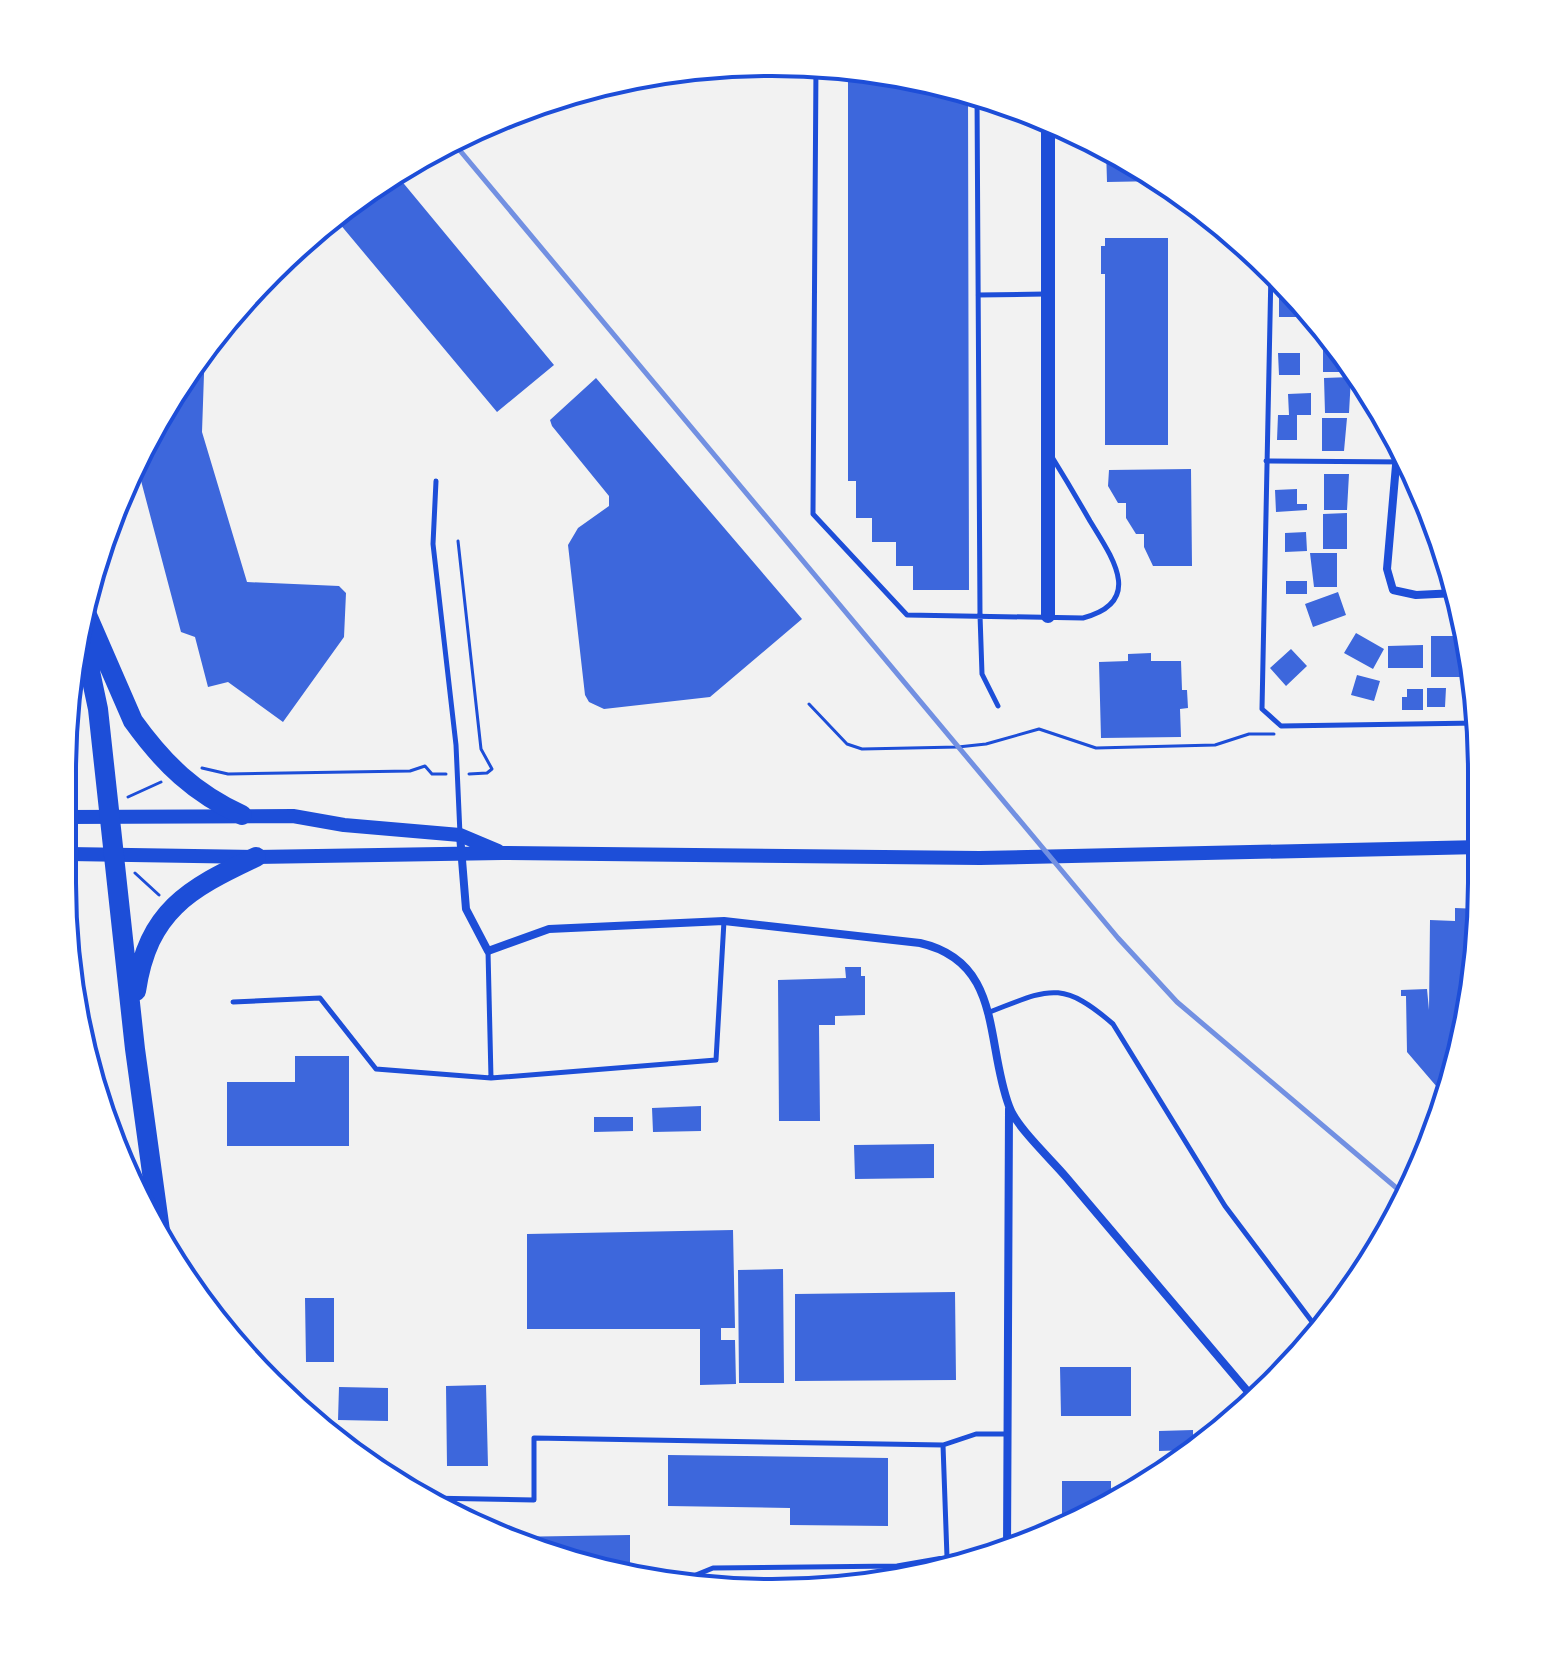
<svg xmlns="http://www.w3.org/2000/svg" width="1544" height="1655" viewBox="0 0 1544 1655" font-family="'Space Grotesk',sans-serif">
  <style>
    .building { fill: #3d67dc }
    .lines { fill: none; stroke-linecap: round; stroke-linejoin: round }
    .path { stroke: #1d4ed8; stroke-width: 3 }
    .service { stroke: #1d4ed8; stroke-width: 5 }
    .minor { stroke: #1d4ed8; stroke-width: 8 }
    .tertiary { stroke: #1d4ed8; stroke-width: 14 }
    .secondary { stroke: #1d4ed8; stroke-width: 14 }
    .motorway { stroke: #1d4ed8; stroke-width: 20 }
    .rail { stroke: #7290e2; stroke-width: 5 }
    .rim { fill: none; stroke: #1d4ed8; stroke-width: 4 }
  </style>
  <rect width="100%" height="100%" fill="#f2f2f2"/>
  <path class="building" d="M848,68L968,91L969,590H913V566H896V542H872V518H856V481H848Z
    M1106,148L1114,153L1160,181L1107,182Z
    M395,173L554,365L497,412L334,217Z
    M1105,238H1168V445H1105V274H1101V246H1105Z
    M1279,296H1297L1301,300V317H1279Z
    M1323,338H1330L1347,361V372H1323Z
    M205,345L202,432L247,582L339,586L346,593L344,637L283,722L228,682L208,687L195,637L181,632L135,458Z
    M1278,353H1300V375H1279Z
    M1351,377L1349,413H1325L1324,378Z
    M596,378L802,619L710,697L604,709L589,702L585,695L568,545L578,528L609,506V496L552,426L550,420Z
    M1311,393V415H1297V440H1277L1278,415H1289L1288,394Z
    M1322,418H1347L1344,451H1322Z
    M1191,469L1192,566H1153L1144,547V534H1136L1126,518V503H1118L1108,486L1109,470Z
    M1324,474H1349L1347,510H1324Z
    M1297,489V504H1307V510L1276,512L1275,490Z
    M1347,513V549H1323V514Z
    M1427,514H1431L1441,537H1427Z
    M1306,532L1307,551L1285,552V533Z
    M1310,553H1337V587H1314Z
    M1286,581H1307V594H1286Z
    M1338,592L1346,615L1313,627L1305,604Z
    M1356,633L1384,649L1373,669L1344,653Z
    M1431,636H1460V677H1431Z
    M1423,645V668H1388V646Z
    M1291,649L1307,666L1286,686L1270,668Z
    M1151,653V661H1181L1182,690H1187L1188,708L1180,709L1181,737L1101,738L1099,662L1128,661V654Z
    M1357,675L1380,681L1374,701L1351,695Z
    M1427,688H1446L1445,707H1427Z
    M1407,689H1423V710H1402V697H1407Z
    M1455,908L1480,909L1468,1021L1449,1087H1437L1407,1052L1406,996H1401V990L1427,989L1429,1010L1430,920L1455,921Z
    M845,967H861V976H865V1015L835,1016V1025H819L820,1121H779L778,980L846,978Z
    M295,1056H349V1146H227V1082H295Z
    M701,1106V1131L653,1132L652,1108Z
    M594,1117H633V1131L594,1132Z
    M934,1144V1178L855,1179L854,1145Z
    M733,1230L735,1328H721V1340H735L736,1384L700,1385V1329H527V1234Z
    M783,1269L784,1383H739L738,1270Z
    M955,1292L956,1380L795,1381V1294Z
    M305,1298H334V1362H306Z
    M1060,1367H1131V1416H1061Z
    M486,1385L488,1466H447L446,1386Z
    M339,1387L388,1388V1421L338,1420Z
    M1193,1430V1447L1189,1450L1159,1451V1431Z
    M668,1455L888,1458V1526L790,1525V1508L668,1506Z
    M1062,1481H1111V1505L1062,1527Z
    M630,1535V1576L588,1569L504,1537Z"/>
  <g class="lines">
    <path class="path" d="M458,541L481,749L492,769L487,773L469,774
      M809,704L847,744L862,749L958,747L986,744L1039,729L1096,748L1215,745L1249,734H1274
      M202,768L228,774L410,771L425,766L432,774H446
      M128,797L161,782
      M135,873L159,895"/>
    <path class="service" d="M816,64L813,514L907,615L1083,618C1145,602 1112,557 1090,521C1078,500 1065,478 1052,457
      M977,94L980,615L982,674L998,706
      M1271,271L1262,709L1281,726L1477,723
      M978,295L1045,294
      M1266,461L1407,462
      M436,481L433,544L456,745L460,834
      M488,951L491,1078
      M233,1002L320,998L376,1069L491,1078L716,1060L724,921
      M987,1013C1048,990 1060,978 1113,1024L1225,1206L1319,1331
      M943,1445L947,1557
      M426,1498L534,1500V1438L943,1445L976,1434H1006
      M655,1577H691L713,1568L897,1566L1006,1547"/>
    <path class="minor" d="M1398,442L1387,569L1393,590L1416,595L1456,593
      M460,835L466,909L488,951L549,929L724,921L920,943C1003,962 985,1042 1009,1106C1016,1127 1051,1159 1066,1177C1129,1251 1192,1326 1255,1400
      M1007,1553L1009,1109"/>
    <path class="tertiary" d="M1048,616V121"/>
    <path class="secondary" d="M67,817L293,816L344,825L460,835L498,851
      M69,854L256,857L502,853L980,858L1481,847"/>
    <path class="motorway" d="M83,606L133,721C164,764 194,793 242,815
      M80,624L98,709L135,1049L161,1238
      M136,991C148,911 188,889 256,857"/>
    <path class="rail" d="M452,141L1118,938L1177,1002L1406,1196"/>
  </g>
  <path d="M0 0H1544V1655H0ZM772 76H772A696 696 0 0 1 1468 772V883A696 696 0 0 1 772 1579H772A696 696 0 0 1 76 883V772A696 696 0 0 1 772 76Z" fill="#fff" fill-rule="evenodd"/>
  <path class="rim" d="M772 76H772A696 696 0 0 1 1468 772V883A696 696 0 0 1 772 1579H772A696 696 0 0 1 76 883V772A696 696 0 0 1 772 76Z"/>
</svg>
